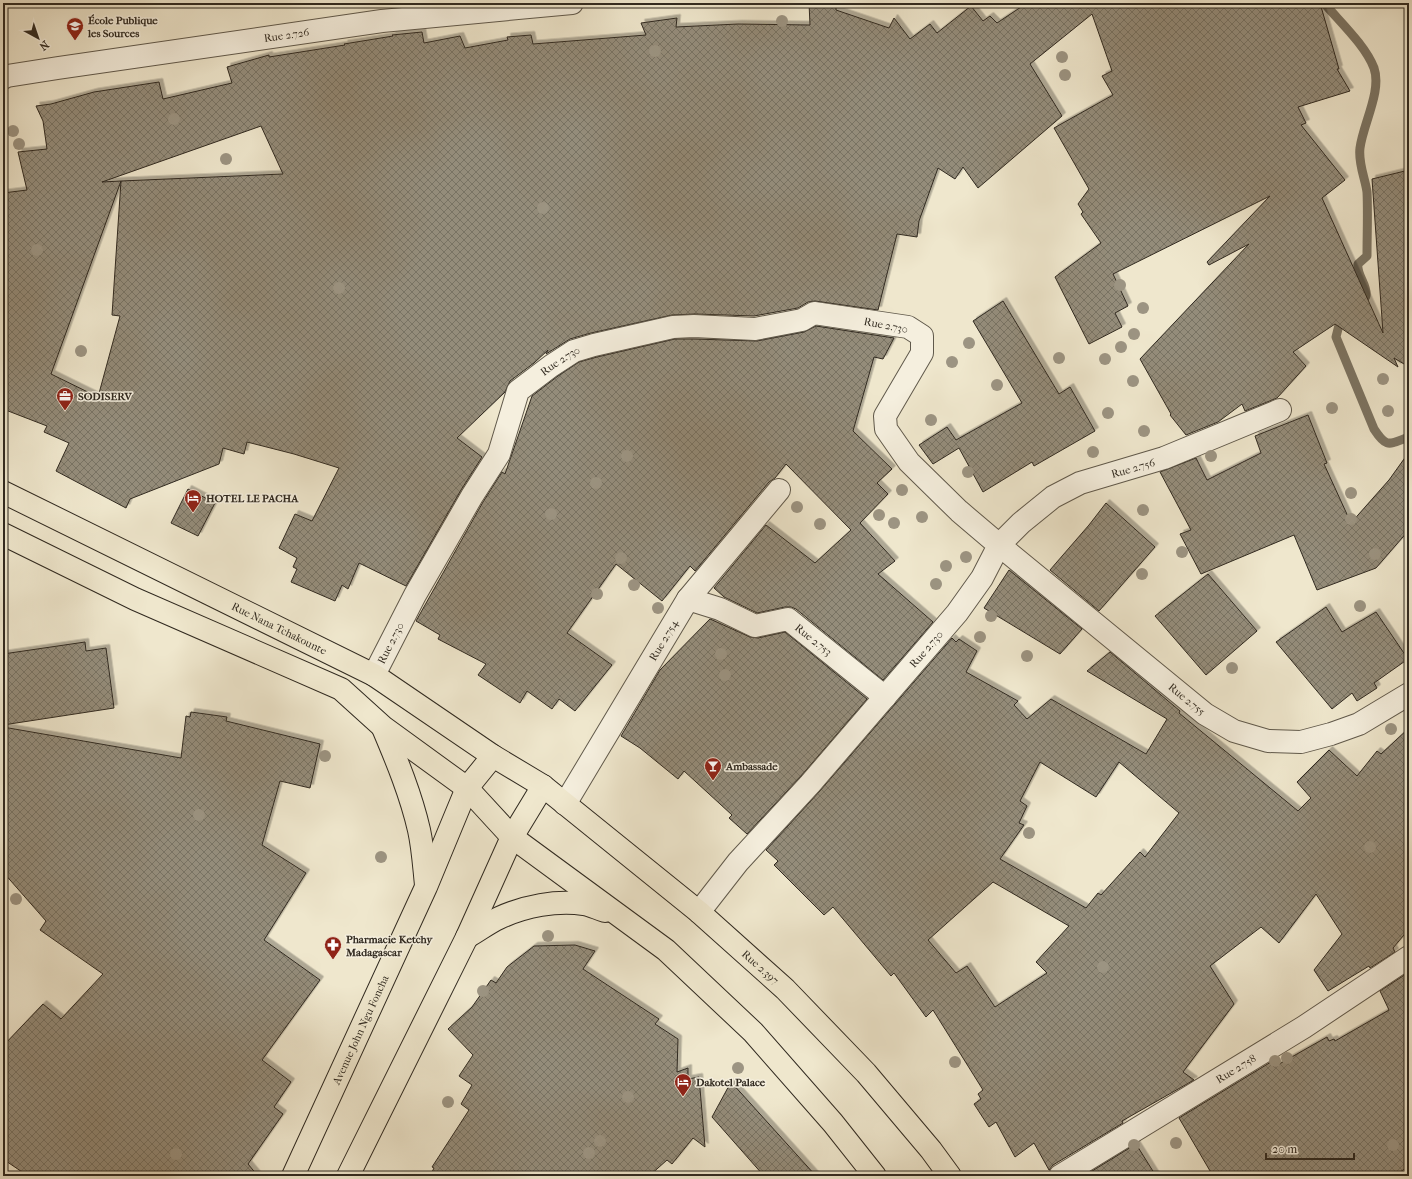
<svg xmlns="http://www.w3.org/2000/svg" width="1412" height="1179" viewBox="0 0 1412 1179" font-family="'IM FELL French Canon',serif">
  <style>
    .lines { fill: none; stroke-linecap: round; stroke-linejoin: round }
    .stream { stroke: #7c7564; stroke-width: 9 }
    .building { fill: url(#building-cross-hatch); stroke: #312a20; fill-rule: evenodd; filter: url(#shadow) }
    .minor-casing { stroke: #60594b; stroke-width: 24 }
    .major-casing { stroke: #312a20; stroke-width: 24 }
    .minor { stroke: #f5efde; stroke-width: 22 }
    .major { stroke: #efe7cd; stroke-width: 22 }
    .tree { fill: #9c9482 }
    .labels { text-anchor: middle; stroke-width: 3; stroke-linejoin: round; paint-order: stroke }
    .poi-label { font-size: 11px; font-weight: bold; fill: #312a20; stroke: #f5efde; text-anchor: start }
    .street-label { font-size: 11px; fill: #312a20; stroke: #f5efde }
  </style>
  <defs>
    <pattern id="building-cross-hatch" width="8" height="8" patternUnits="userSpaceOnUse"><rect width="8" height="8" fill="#948c7a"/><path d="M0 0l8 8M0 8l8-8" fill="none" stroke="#797364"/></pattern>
    <filter id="shadow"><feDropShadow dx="3.5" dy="-3.5" stdDeviation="0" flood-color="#0004"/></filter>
  </defs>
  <rect width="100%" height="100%" fill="#efe7cd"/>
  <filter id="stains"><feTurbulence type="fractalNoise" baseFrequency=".005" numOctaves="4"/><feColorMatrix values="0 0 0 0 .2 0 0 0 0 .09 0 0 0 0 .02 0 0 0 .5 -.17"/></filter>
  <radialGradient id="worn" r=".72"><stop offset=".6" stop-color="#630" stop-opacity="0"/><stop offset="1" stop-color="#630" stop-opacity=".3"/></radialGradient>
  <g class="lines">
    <path class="stream" d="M1324,3C1340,22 1365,45 1374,68C1382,91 1363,124 1360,148C1358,163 1365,178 1367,192C1368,213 1367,235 1367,256L1358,264C1356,275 1368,285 1366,296C1365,298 1362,302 1361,304
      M1346,319L1339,325L1336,337L1374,429C1387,449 1389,444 1409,437"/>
  </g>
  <path class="building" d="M809,3H836V10L889,28L894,18L910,39L930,24L937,33L971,6L983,21L990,16L997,23L1027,3H1320L1339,69H1337L1350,91L1298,107L1306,123L1301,125L1345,180L1322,198L1383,333L1372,179L1409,170V367L1394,358L1398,367L1335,324L1293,352L1306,366L1277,398L1245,411L1242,404L1218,422L1186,435L1170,415L1171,414L1140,359L1249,244L1209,265L1207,262L1270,196L1113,274L1128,306L1115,313L1122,327L1089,344L1055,277L1101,243L1081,214L1083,212L1078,204L1089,189L1054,128L1113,95L1102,76L1112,71L1092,14L1030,64L1062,116L978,188L963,167L955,179L938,168L919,221L917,237L897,234L878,310L815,301L808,302L798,308L754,316L695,314L672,315L591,333L570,339L546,354L548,350L534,363L510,381L505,392L457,438L482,457L461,490L406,586L359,563L348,589L342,585L335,601L291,582L297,569L293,567L297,558L279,548L295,514L312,521L339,468L294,454L247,442L244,454L223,448L219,464L130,499L126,508L56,471L69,443L44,432L47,426L3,409V193L27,190L18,152L47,149L43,121L36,106L51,104L94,92L159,82L163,99L232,83L227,67L269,55V57L345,45L344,44L393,36L392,35L422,32L424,43L460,36L465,48L508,40L507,37L531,35L533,44L646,35L641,23L677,18L676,27L738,24L810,25ZM261,126L283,174L121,181L112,315L120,316L98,397L51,374L121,181L102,182Z
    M1003,301L1059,394L1070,387L1095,431L1034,466L1032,462L983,492L959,448L933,464L919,445L947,427L956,440L1022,403L973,321Z
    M816,326L894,338L883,359L874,357L853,431L892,469L877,483L888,494L860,523L895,561L878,574L933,622L883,680L796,609L791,607H785L757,613L724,597L714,588L766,525L815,563L851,530L786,464L775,478L769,482L695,571L690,566L662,601L616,564L567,633L612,665L575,711L559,699L552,709L527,691L520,703L478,675L486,664L438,639L440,635L416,621L483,502L502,472L505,474L532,396L558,376L579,362L597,357L675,339H694L757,341L804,332Z
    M1308,415L1327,463L1324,464L1351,523L1389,480L1409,452V530L1376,568L1317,590L1294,535L1201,574L1180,534L1191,530L1160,472L1196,458L1207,480L1261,453L1255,436Z
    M188,489L215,503L198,536L171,523Z
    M1106,503L1155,547L1099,611L1050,570L1089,525Z
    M1009,570L1082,629L1060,654L984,608Z
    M1208,574L1257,631L1206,675L1155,616Z
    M1326,607L1342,632L1376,612L1408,659L1374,683L1377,688L1357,701L1352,693L1332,709L1276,642Z
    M710,619L750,637L758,638L785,632L867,699L801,776L747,834L729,818L732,815L684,771L678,779L640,748L621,736L660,670Z
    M952,638L956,642L959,639L977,651L966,672L1018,701L1014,705L1027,719L1051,699L1146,754L1167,719L1087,671L1110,652L1180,711L1179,713L1298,811L1311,798L1297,782L1329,750L1357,776L1377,751L1381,754L1409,728V929L1393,948L1395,952L1370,968L1369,966L1328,991L1314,970L1342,934L1316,894L1279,943L1261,927L1210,966L1234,1004L1183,1072L1194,1080L1122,1121L1123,1123L1053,1165L1049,1170L1034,1143L1015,1157L996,1122L989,1127L974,1104L981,1099L978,1094L983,1090L933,1010L926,1017L894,973L891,976L833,907L824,915L774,865L778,861L766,850L819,792ZM1040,762L1096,797L1119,762L1179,813L1145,857L1140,852L1101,895L1098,893L1086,908L1000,859L1024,825L1019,823L1027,806L1020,801ZM993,882L1069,926L1036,962L1047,973L995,1007L967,966L956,973L928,940Z
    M85,642L86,651L106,648L114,708L3,725V654Z
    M191,712L227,717L226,721L320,744L310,788L280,781L262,845L306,873L264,940L320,980L262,1060L291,1082L274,1107L283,1114L248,1164L258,1176H28L3,1159V1046L43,1004L61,1019L103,974L40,930L46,921L3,872V727L181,758L186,716L190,717Z
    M575,945L595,951L583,969L659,1019L655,1024L678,1039L677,1072L688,1068V1079L699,1077L705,1147L693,1138L672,1164L667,1160L649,1176H430L434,1168L432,1167L469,1110L461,1104L472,1085L459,1076L473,1055L448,1029L472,1007L491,980L496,983L507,967L534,946Z
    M1406,974L1409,979V1166L1394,1176H1213L1179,1118L1271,1062L1274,1067L1327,1037L1329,1041L1334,1039L1335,1041L1389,1010L1380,991Z
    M731,1082L816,1176H764L712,1117Z
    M1136,1144L1156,1176H1084Z"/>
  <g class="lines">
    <g class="minor-casing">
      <g id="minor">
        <path id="s1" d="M3,78L7,76L58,68L382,21L572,3"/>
        <path id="s2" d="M1280,410L1164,458L1080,483L1053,497L1021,523L999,545L1205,714L1234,731L1268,741L1301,742L1331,734L1359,724L1409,694"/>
        <path id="s3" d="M688,599L720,609L755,626L788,619L885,697"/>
        <path id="s4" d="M374,675L415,595L472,496L499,454L518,391L551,366L574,351L594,345L673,327L694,326L755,329L802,320L814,313L908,327L922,336V353L885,416L886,429L909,462L959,511L999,545L982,578L957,613L810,784L738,862L699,912"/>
        <path id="s5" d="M565,804L688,599L779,490"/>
        <path id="s6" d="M1060,1176L1304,1027L1409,957"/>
      </g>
    </g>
    <g class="major-casing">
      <g id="major">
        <path id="s7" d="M3,492L374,675L493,756L543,786L699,912L785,989L866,1073L931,1150L950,1176"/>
        <path d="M3,534L135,599L341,689L383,727L467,788L512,837L666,950L753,1032L833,1123L875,1176"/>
        <path d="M383,728C397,761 411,795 419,830C423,848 424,866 426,885"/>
        <path d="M467,937C478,931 488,923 499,918C525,906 556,900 584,904C591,905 598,909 605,911"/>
        <path id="s8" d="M293,1176L426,887L467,788L493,756"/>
        <path d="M348,1176L467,937L512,837L543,786"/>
      </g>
    </g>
    <use href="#minor" class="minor"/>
    <use href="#major" class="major"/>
  </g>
  <g class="tree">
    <circle cx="782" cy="21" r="6"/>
    <circle cx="655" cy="51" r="6"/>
    <circle cx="1062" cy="57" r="6"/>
    <circle cx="1065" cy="75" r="6"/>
    <circle cx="174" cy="119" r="6"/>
    <circle cx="13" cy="131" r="6"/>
    <circle cx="19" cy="144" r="6"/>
    <circle cx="226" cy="159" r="6"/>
    <circle cx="543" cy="208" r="6"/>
    <circle cx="37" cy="250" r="6"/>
    <circle cx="1120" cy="285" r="6"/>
    <circle cx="339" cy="288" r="6"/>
    <circle cx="1143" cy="308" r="6"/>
    <circle cx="1134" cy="334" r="6"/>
    <circle cx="969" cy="343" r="6"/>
    <circle cx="1121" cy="347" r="6"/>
    <circle cx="81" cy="351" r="6"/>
    <circle cx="1059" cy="358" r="6"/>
    <circle cx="1105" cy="359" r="6"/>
    <circle cx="952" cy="362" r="6"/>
    <circle cx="1383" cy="379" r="6"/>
    <circle cx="1133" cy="381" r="6"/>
    <circle cx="997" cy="385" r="6"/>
    <circle cx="1332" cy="408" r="6"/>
    <circle cx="1388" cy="411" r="6"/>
    <circle cx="1108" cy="413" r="6"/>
    <circle cx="931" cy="420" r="6"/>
    <circle cx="1144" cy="431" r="6"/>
    <circle cx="1093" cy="452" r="6"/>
    <circle cx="627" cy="456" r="6"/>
    <circle cx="1211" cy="456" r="6"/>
    <circle cx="968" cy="472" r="6"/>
    <circle cx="596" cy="483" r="6"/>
    <circle cx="902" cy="490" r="6"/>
    <circle cx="1351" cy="493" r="6"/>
    <circle cx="797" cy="507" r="6"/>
    <circle cx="1143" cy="510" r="6"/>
    <circle cx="551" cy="514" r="6"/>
    <circle cx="879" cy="515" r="6"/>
    <circle cx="922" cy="517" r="6"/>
    <circle cx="1351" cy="519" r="6"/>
    <circle cx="894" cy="523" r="6"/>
    <circle cx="820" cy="524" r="6"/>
    <circle cx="1182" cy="552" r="6"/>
    <circle cx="1375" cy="554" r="6"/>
    <circle cx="966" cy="557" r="6"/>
    <circle cx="621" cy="558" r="6"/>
    <circle cx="946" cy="566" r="6"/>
    <circle cx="1142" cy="574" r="6"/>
    <circle cx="936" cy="584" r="6"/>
    <circle cx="634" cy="585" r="6"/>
    <circle cx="597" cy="594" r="6"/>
    <circle cx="1360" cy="606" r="6"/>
    <circle cx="658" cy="608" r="6"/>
    <circle cx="991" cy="616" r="6"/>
    <circle cx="980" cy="637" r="6"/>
    <circle cx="721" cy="654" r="6"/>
    <circle cx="1027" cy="656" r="6"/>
    <circle cx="1232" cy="668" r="6"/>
    <circle cx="725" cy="675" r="6"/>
    <circle cx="1391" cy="729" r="6"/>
    <circle cx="325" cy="756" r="6"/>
    <circle cx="199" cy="815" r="6"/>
    <circle cx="1029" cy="833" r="6"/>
    <circle cx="1370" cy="847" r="6"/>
    <circle cx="381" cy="857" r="6"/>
    <circle cx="16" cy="899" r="6"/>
    <circle cx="548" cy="936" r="6"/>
    <circle cx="1103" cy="967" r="6"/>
    <circle cx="483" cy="991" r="6"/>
    <circle cx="1287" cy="1058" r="6"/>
    <circle cx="1275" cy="1061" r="6"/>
    <circle cx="955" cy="1062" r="6"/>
    <circle cx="738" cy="1068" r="6"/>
    <circle cx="628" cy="1097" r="6"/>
    <circle cx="448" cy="1102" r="6"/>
    <circle cx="600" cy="1141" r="6"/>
    <circle cx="1176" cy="1143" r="6"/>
    <circle cx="1134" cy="1145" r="6"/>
    <circle cx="1393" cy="1145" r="6"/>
    <circle cx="589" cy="1153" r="6"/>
    <circle cx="176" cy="1154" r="6"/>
  </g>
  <defs>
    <g id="school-pin" transform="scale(0.9)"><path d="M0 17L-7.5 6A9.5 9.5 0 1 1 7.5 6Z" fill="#8f2418" stroke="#f5efde"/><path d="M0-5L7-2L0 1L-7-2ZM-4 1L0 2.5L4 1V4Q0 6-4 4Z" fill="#fff"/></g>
    <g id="office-pin" transform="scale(0.9)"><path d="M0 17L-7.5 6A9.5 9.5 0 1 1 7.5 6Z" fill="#8f2418" stroke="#f5efde"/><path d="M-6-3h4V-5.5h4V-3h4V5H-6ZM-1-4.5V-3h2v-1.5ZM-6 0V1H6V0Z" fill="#fff"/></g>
    <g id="hotel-pin" transform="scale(0.9)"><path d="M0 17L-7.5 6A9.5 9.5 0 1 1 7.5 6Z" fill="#8f2418" stroke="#f5efde"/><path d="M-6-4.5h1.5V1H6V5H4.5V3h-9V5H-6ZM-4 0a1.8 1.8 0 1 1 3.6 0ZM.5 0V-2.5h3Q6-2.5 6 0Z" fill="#fff"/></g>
    <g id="bar-pin" transform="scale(0.9)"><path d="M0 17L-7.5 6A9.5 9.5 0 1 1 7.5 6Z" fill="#8f2418" stroke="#f5efde"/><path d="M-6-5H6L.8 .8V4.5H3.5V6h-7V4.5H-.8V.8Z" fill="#fff"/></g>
    <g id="pharmacy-pin" transform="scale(0.9)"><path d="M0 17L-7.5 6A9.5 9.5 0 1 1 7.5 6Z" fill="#8f2418" stroke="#f5efde"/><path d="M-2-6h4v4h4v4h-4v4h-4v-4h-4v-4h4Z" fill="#fff"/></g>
  </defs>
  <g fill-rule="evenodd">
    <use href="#school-pin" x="75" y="26"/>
    <use href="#office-pin" x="65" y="396"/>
    <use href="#hotel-pin" x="193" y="498"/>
    <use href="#bar-pin" x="713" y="766"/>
    <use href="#pharmacy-pin" x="333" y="945"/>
    <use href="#hotel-pin" x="683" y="1082"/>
  </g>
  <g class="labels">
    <g class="poi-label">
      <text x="88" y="24">École Publique<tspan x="88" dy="13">les Sources</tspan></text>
      <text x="78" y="400">SODISERV</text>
      <text x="206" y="502">HOTEL LE PACHA</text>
      <text x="726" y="770">Ambassade</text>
      <text x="346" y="943">Pharmacie Ketchy<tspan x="346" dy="13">Madagascar</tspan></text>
      <text x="696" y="1086">Dakotel Palace</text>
    </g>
    <g class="street-label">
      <text dy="4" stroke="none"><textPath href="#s1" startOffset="287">Rue 2.726</textPath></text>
      <text transform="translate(886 325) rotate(11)" y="4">Rue 2.730</text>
      <text dy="4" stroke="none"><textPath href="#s4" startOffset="372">Rue 2.730</textPath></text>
      <text transform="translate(1133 468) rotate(-16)" y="4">Rue 2.756</text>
      <text dy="4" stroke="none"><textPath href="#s7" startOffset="308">Rue Nana Tchakounte</textPath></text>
      <text dy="4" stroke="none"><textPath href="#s3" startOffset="139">Rue 2.753</textPath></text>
      <text dy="4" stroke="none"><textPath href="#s5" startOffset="191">Rue 2.754</textPath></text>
      <text dy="4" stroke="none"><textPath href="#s4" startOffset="36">Rue 2.730</textPath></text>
      <text transform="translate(926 649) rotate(-49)" y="4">Rue 2.730</text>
      <text dy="4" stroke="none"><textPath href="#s2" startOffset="559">Rue 2.755</textPath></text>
      <text dy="4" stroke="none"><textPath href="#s7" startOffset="899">Rue 2.397</textPath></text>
      <text dy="4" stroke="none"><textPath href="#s8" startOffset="161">Avenue John Ngu Foncha</textPath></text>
      <text dy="4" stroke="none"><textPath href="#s6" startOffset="206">Rue 2.758</textPath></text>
    </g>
  </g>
  <rect width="1412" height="1179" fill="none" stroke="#efe7cd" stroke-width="16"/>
  <rect x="4" y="4" width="1404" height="1171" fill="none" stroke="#312a20" stroke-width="2"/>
  <rect x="8" y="8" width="1396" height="1163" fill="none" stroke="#312a20"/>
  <g transform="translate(38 38) rotate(140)" stroke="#f5efde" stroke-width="3" paint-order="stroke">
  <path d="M0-3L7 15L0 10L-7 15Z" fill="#312a20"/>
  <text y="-6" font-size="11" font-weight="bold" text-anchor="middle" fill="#312a20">N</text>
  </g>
  <path d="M1266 1153v6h88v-6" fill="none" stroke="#312a20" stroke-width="2"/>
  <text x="1272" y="1153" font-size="12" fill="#312a20" stroke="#f5efde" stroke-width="3" paint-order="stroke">20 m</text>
  <rect width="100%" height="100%" filter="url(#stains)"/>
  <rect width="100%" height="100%" fill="url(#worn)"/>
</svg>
